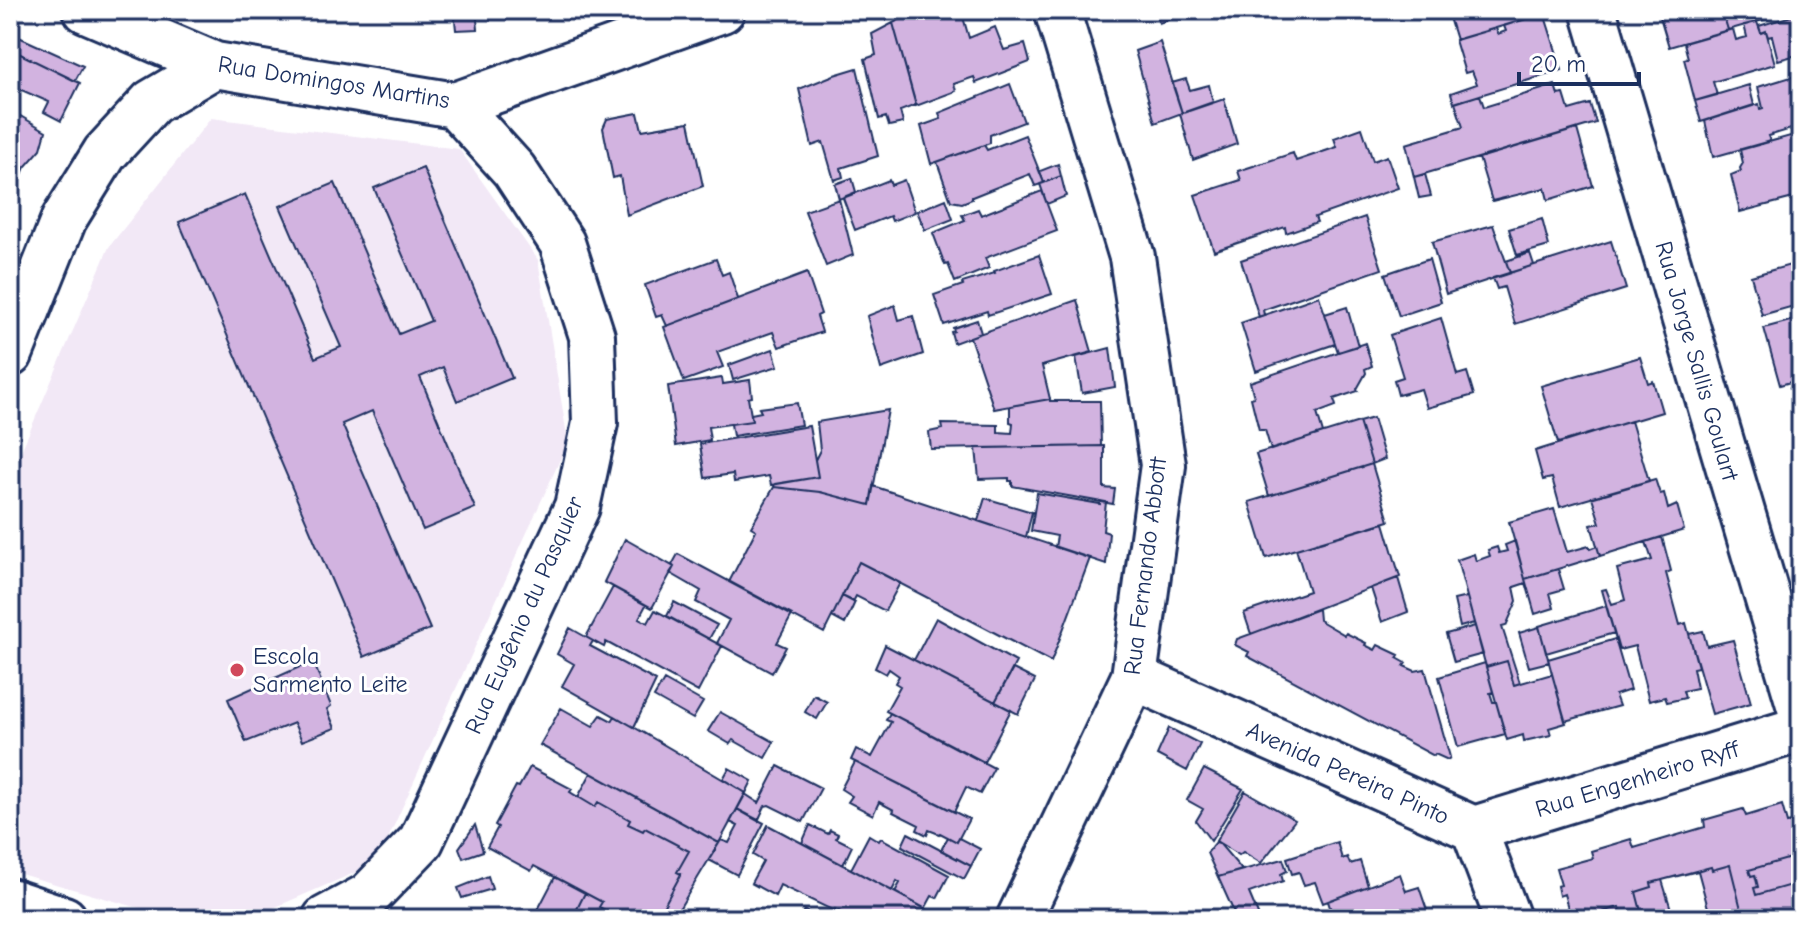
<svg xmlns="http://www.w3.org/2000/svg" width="1811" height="929" viewBox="0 0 1811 929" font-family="'Comic Neue',sans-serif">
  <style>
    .built { fill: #f2e8f6 }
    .building { fill: #d2b3e0; stroke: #1b2f5e; stroke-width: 2 }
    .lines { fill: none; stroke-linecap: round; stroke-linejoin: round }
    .street-casing { stroke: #1b2f5e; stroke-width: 50 }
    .secondary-casing { stroke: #1b2f5e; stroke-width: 50 }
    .street { stroke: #fff; stroke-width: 44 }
    .secondary { stroke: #fff; stroke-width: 44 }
    .poi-dot { fill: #d1495b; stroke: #fff; stroke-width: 3 }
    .labels { text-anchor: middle; stroke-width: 6; stroke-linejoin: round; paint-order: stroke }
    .street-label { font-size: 24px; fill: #1b2f5e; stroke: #fff }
    .poi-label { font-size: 24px; fill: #1b2f5e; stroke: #fff; text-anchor: start }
  </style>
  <rect width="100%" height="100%" fill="#fff"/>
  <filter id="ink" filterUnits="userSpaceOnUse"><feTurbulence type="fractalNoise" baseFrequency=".0125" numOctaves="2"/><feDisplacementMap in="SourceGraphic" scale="16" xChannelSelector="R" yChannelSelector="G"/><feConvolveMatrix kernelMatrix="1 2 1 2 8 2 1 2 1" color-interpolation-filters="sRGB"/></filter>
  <g filter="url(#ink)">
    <path class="built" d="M211,118L459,149L538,260L568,442L377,863L248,919H177L10,871V477L109,247Z"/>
    <path class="building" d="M294,10H323V16H294Z
      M454,10H476L478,29L456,30Z
      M918,10H961L969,38L995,27L1004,50L1025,44L1030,62L976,83L974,77L954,84L956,91L916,106L893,23Z
      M1154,10H1197L1159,23Z
      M1422,10H1542L1543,14L1456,40L1447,11L1424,17Z
      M1658,10H1722L1728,30L1669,47Z
      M1722,10H1790L1791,12L1728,30Z
      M1544,13L1562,70L1454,103L1451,93L1477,84L1472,71L1465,73L1455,40L1496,28L1498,34L1506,31L1504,26Z
      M1801,13V54L1778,60L1772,36L1768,37L1766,31L1761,33L1759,26Z
      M1757,22L1761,33L1766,31L1775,64L1713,82L1717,95L1695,101L1684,59L1688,58L1684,43L1733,29L1736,40L1747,37L1744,25Z
      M893,23L916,105L900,111L903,123L889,126L886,117L879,119L865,59L876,55L872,34Z
      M10,33L83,66L75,81L10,49Z
      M1160,42L1182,113L1155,123L1135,51Z
      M10,49L80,83L61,121L44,112L49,102L17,88L13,96L10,95Z
      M857,68L878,156L841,168L843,177L834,180L823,142L812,146L799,89L834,75Z
      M1801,74V126L1768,136L1770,141L1713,157L1705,121L1759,104L1760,109L1763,108L1758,87Z
      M1186,79L1190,90L1209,85L1213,102L1182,113L1172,83Z
      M1010,84L1024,122L990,135V143L931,164L921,126L941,119L939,113Z
      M1555,85L1558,95L1564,94L1569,110L1590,104L1596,123L1414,177L1406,144L1463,127L1455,103L1480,95L1484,107Z
      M1749,85L1754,105L1701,122L1695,101Z
      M1224,99L1237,144L1193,160L1180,114Z
      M10,110L46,131L41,149L25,167L21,177L10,171Z
      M10,110L46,131L41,149L25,167L21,177L10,171Z
      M638,113L642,130L689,122L703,186L627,215L620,176L613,178L603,128L607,119Z
      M1362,128L1373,161L1387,156L1398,188L1315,217L1317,222L1286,233L1285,227L1214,251L1195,195L1241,180L1238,171L1293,153L1296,161L1337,147L1334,138Z
      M1577,129L1593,186L1548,200L1545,188L1492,201L1479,158Z
      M1801,133V196L1740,212L1731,175L1741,171L1740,168L1743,163L1740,150Z
      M1025,135L1044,183L1035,186L1030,174L972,197V199L962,203L951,201L937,162L984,145L987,150Z
      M1058,164L1061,176L1044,183L1040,171Z
      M423,168L512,378L457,401L443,367L420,377L475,508L423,530L372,411L342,424L430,629L364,657L179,222L245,194L315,358L341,347L280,206L335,183L399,334L431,321L374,188Z
      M1425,174L1431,196L1419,198L1414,177Z
      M1061,176L1066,196L1047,204L1040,184Z
      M852,178L856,192L839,199L835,184Z
      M889,180L891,185L904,180L915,212L892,221L890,216L855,230L843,198Z
      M1042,191L1057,231L985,258L989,268L955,282L948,264L945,265L933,233L965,220L962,215L978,209L981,215Z
      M839,199L853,255L826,266L805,211Z
      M946,199L953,219L925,230L917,211Z
      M1365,217L1382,269L1263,310L1264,315L1259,317L1241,260Z
      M1542,219L1549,246L1517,255L1509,229Z
      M1493,225L1510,273L1446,294L1432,242Z
      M1611,241L1626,289L1515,324L1504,287L1497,289L1493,278Z
      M1530,253L1534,265L1510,273L1506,261Z
      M1039,255L1052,294L988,315L987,311L944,325L934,295L963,285L962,283L995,273L994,271Z
      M716,259L722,275L729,272L738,299L667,326L662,315L656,317L645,285Z
      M1429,259L1441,302L1399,316L1385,274Z
      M1801,262V304L1762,315L1751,276Z
      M807,273L821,314L817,316L822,332L779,347L773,332L717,352L723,367L684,381L664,327Z
      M1319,296L1335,344L1256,371L1241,323Z
      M1077,300L1092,352L1042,366L1050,399L994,409L970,337Z
      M895,305L899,320L913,316L923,354L881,369L867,316Z
      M1347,307L1358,346L1338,352L1325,314Z
      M1441,318L1457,375L1467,372L1474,395L1427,408L1421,389L1398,395L1394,380L1403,377L1390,335Z
      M1801,318V379L1780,385L1764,328Z
      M977,320L981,333L954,343L951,332L954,331L953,328Z
      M1365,343L1372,366L1365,369L1366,373L1357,389L1358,391L1334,399L1336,406L1317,413L1323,433L1271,450L1265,430H1259L1251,398L1254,397L1250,382Z
      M1110,348L1115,387L1082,393L1076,357Z
      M773,349L778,366L733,380L729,365Z
      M1640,357L1648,383L1653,381L1662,412L1558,443L1541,386Z
      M722,378L723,384L750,380L752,397L748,398L752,421L708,427L710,440L676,446L668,386Z
      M1801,385V435L1797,420L1793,419L1791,406L1795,404L1790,388Z
      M1050,399V401H1100L1101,446L931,449L929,432L943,429L942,424L998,425V432L1012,433L1013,423L1010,422V406Z
      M797,403L801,425L733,436L731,424L752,421L751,414L761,412L759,408Z
      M888,410L870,505L820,492L774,487L775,484L818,477L815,460L820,450L817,422Z
      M1373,418L1385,459L1372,464L1359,422Z
      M1631,421L1649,481L1560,507L1552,478L1543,480L1535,451Z
      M1359,422L1372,464L1269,496L1256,454Z
      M809,426L818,477L771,485L769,476L734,482L733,474L705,478L700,444Z
      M1104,446V488L1115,489L1113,504L1012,486V481H1009V478L979,479L976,448Z
      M1372,464L1389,521L1266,558L1249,502Z
      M1655,479L1660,494L1664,493L1668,509L1677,505L1684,530L1600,556L1591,525L1600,523L1592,497Z
      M873,486L1090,558L1051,662L859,562L824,633L729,582L756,530L751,527L774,487L820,492L870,505Z
      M1037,493L1100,504V501L1106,502L1103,531L1109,533L1106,564L1055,547L1057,536L1031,531Z
      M985,498L1032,512L1026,537L978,521Z
      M1554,509L1567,552L1589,546L1590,549L1597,546L1600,556L1525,579L1509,522Z
      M1384,523L1400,577L1251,634L1244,613L1309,591L1296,549Z
      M1662,537L1671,571L1666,573L1680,625L1686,623L1698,667L1693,668L1697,688L1683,691L1685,698L1667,702L1665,697L1649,701L1635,646L1619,650L1602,590L1606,589L1612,604L1625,600L1617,569L1652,560L1646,542Z
      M625,539L674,567L652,608L604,582Z
      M1515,541L1526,583L1514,587L1517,601L1506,626L1502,627L1520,683L1514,685L1507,661L1486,667L1457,560L1474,554L1476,561L1490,556L1488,550L1497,547L1499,553L1507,551L1505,545Z
      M678,554L792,615L777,643L786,647L772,673L717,643L729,620L696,602L701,591L670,573L674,567L672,565Z
      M859,562L900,583L885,611L856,596L853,602L842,596Z
      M1558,569L1564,589L1550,593L1554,608L1535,614L1525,579Z
      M1398,578L1408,612L1382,622L1371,588Z
      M613,587L646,605L639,618L648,623L655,610L722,646L698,692L606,642L604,647L586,637Z
      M842,596L855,602L845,624L832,617Z
      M1467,597L1474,623L1460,627L1454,600Z
      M674,602L717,625L709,639L667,616Z
      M1606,606L1614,633L1546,653L1539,626Z
      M1318,609L1319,620L1345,635L1346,633L1366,643L1365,645L1375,650L1378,645L1399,655L1397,658L1406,663L1404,666L1415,671L1425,669L1450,757L1448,760L1435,754L1434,756L1247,656L1249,652L1235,645L1237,639Z
      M936,618L1016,662L995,702L914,660Z
      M1475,626L1483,654L1454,662L1446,634Z
      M1539,627L1549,662L1529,667L1519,633Z
      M570,628L593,641L590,646L656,681L634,727L562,686L574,664L557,654Z
      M1703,631L1707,646L1733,640L1751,703L1712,714L1689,634Z
      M1615,639L1630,690L1615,695L1619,706L1565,721L1548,659Z
      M885,645L1011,710L984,762L886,711L900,686L895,683L899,676L889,669L886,674L875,668Z
      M313,661L331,706L327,709L335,728L302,741L294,723L246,742L228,699Z
      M1507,661L1514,685L1552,674L1566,723L1549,728L1551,735L1524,741L1523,735L1507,740L1486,667Z
      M1485,663L1493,692L1490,693L1493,702H1496L1505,734L1458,747L1439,677Z
      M1013,669L1035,680L1018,714L995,702Z
      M664,680L703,702L693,719L654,697Z
      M814,695L827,702L817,719L805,712Z
      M561,708L593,726L601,715L612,721L615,716L746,793L719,843L540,745Z
      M720,712L774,742L765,758L733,740L730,744L708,731Z
      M890,713L994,768L980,794L966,787L954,812L851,760L856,749L872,757L891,722L886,720Z
      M1169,728L1200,744L1187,771L1157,755Z
      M855,762L969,819L957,842L940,833L939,834L929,830L927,835L917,830L919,825L893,812L894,810L879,802L873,815L848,802L852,796L841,789Z
      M778,766L821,788L803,822L769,805L765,806L758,821L737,809L745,794L759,803Z
      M530,767L572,789L570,792L578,797L591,773L719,843L673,919H572L585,893L534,866L531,871L487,847L498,827L495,825L516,786L519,787Z
      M530,767L572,789L570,792L595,807L598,802L630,820L628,824L643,831L645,828L689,851L677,872L681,874L660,913L653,909L647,919H622L599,907L602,902L534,866L531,871L487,847L498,827L495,825L516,786L519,787Z
      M729,768L752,781L746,793L723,779Z
      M1204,769L1243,789L1211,841L1196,821L1203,809L1187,800Z
      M1245,791L1295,820L1261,863L1243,852L1239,855L1216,841Z
      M1782,805L1787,823L1792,822L1794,830L1791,832L1801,873V919H1711L1698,871L1662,880L1674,919H1571L1564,894L1559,896L1557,886L1561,885L1556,868L1593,858L1591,851L1631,839L1634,848L1705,827L1704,820L1743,809L1746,816Z
      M1782,805L1787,823L1792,822L1794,830L1791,832L1798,856L1749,870L1751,876L1755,875L1758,887L1754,888L1756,895L1801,882V919H1718L1725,918L1724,914L1741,909L1730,865L1712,870L1711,867L1662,880L1651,883L1652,887L1636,892L1643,919H1618L1616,914L1621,912L1619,907L1579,919H1571L1564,894L1559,896L1557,886L1561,885L1556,868L1593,858L1591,851L1631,839L1634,848L1705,827L1704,820L1743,809L1746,816Z
      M737,809L764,823L737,875L709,860L721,840L729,843L738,826L730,822Z
      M475,825L483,851L463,858L459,848Z
      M768,825L930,911L926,919H855L835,909L834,911L780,885L775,896L751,883L763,861L753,855Z
      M810,825L828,834L830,830L838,834L836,838L852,846L843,865L802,843Z
      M908,833L971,866L964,879L902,846Z
      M869,835L879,841L881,838L949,875L937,898L932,896L925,909L895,892L900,883L897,881L892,891L851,869Z
      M948,837L957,842L959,838L980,849L971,866L941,850Z
      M1216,842L1219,843L1242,870L1218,877L1207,853Z
      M1337,842L1342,859L1347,857L1350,864L1360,861L1368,886L1323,903L1315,882L1304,885L1299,872L1292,874L1287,858Z
      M1283,859L1287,871L1281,874L1283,881L1249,893L1260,919H1237L1218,877Z
      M1400,874L1406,891L1419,887L1430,919H1318L1332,914L1328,901Z
      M488,876L492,889L462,898L458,888Z
      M555,877L585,893L572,919H533Z
      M678,910L695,919H673Z
      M804,910L820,919H799Z"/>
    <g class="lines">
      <g class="street-casing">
        <path id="street" d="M86,10L215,65L455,105L722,10
          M1593,10L1801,711
          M10,354L64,219L105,153L152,102L215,65
          M1134,677L1474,829L1508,919
          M1474,829L1801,729
          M10,901L64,919
          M325,919L368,896L421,841L577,507L595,423L592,336L562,243L514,170L455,105"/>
      </g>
      <g class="secondary-casing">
        <path id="secondary" d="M1019,919L1134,677L1163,465L1132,257L1057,10"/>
      </g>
      <use href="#street" class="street"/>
      <use href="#secondary" class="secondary"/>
    </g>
  </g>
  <circle class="poi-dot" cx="237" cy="670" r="8"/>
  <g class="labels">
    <g class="street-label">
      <text transform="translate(334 82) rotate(9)" y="8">Rua Domingos Martins</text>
      <text transform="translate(1697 361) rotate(74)" y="8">Rua Jorge Sallis Goulart</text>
      <text transform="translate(1145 566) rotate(-83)" y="8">Rua Fernando Abbott</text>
      <text transform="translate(524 615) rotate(-66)" y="8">Rua Eugênio du Pasquier</text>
      <text transform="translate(1348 773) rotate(24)" y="8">Avenida Pereira Pinto</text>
      <text transform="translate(1637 779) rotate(-17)" y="8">Rua Engenheiro Ryff</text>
    </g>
    <g class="poi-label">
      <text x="253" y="664">Escola<tspan x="253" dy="28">Sarmento Leite</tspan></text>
    </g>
  </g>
  <rect width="1811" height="929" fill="none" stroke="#fff" stroke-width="40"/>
  <rect x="20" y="20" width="1771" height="889" fill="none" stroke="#1b2f5e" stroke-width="3" filter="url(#ink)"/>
  <path d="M1519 72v12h120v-12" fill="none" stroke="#1b2f5e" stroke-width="4"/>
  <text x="1531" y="72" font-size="24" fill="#1b2f5e" stroke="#ffffff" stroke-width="6" paint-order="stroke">20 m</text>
</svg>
